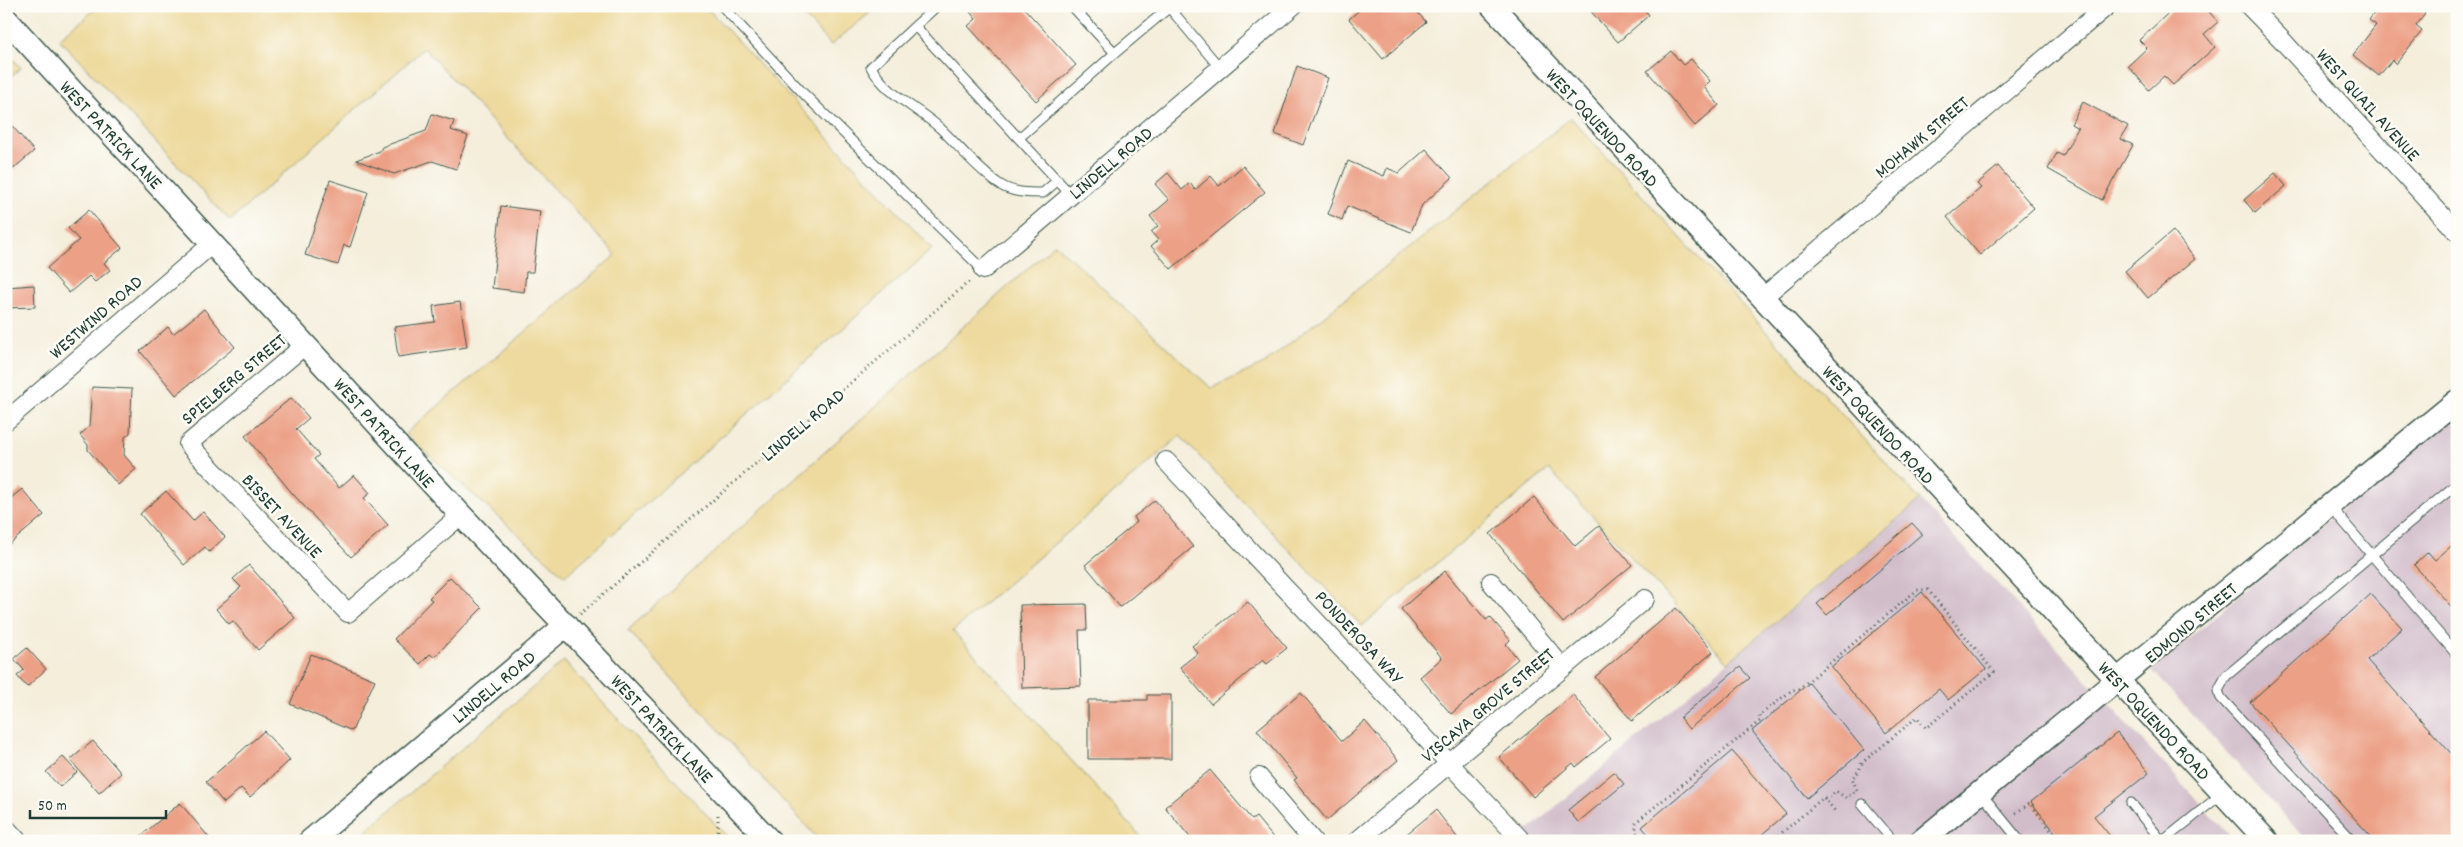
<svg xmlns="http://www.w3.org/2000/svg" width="2463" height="847" viewBox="0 0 2463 847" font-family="Dekko,sans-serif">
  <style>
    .industrial { fill: #d1bdca }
    .sand { fill: #eeda9e; stroke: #868c69 }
    .building { fill: #eca086 }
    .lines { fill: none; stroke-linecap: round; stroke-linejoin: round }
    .service-casing { stroke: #3f584d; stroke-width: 11 }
    .minor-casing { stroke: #3f584d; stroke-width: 20 }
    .tertiary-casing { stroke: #3f584d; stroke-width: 25 }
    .path { stroke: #3f584d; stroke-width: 3; stroke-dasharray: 1 4; stroke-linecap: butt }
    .service { stroke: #fff; stroke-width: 9 }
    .minor { stroke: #fff; stroke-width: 18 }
    .tertiary { stroke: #fff; stroke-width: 22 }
    .labels { text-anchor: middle; stroke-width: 5; stroke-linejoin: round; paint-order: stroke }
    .street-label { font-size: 19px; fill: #1f3d34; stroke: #fdfcf7 }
  </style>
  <rect width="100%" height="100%" fill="#fdfcf7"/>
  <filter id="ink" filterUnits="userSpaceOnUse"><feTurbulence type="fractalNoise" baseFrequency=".02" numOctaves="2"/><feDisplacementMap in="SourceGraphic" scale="10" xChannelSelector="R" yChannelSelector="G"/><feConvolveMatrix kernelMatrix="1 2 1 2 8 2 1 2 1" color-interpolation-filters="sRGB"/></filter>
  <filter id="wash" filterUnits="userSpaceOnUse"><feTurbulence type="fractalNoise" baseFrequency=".0096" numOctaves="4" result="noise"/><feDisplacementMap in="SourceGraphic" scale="20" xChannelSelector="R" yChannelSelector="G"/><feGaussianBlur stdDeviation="1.12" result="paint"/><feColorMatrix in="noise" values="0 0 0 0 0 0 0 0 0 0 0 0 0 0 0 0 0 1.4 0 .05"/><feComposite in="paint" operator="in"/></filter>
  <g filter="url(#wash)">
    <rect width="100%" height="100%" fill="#f4eedb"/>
    <path class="industrial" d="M2457,410V841H2307L2152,670Z
      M1920,500L2235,841H1515L1728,662Z"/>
    <path class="sand" d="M99,6H705L932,249L565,576L405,434L616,255L424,48L230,221L59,39Z
      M794,6H878L831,45Z
      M6,52L21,68L6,80Z
      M1571,118L1920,500L1728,662L1549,469L1362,626L1180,436L953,631L1145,841H820L628,630L1055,244L1211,388L1264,364Z
      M564,661L731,841H354Z"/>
    <g id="blocks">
      <path class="building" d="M965,6H1022L1076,65L1036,101L968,26L976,19Z
        M1364,6H1412L1426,22L1383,59L1349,19Z
        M1586,6H1641L1649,15L1618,42Z
        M2176,6H2204L2218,22L2204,34L2215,47L2173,85L2164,76L2149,90L2128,66L2147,48L2139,40Z
        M2387,6H2415L2425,14L2416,26L2422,31L2396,64L2392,60L2379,76L2353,55L2376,25L2369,20L2378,8L2383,12Z
        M1671,51L1683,65L1691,59L1710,81L1704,87L1719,105L1695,126L1647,71Z
        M1297,66L1328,78L1303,145L1275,134Z
        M2083,102L2128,126L2121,139L2133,145L2102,200L2048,169L2057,153L2063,156L2078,128L2071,124Z
        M432,114L454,121L451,130L468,136L456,169L432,161L394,174L356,160L380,151L382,147L426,131Z
        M6,119L34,151L13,169L6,162Z
        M1426,149L1452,178L1422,205L1411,232L1347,206L1342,220L1328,214L1348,161L1384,176L1387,168L1399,173Z
        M1243,166L1265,192L1171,269L1151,246L1158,240L1151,232L1158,226L1150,216L1169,200L1155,184L1168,173L1182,190L1190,183L1195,190L1211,176L1219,186Z
        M1998,166L2034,208L1980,255L1947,217L1981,188L1977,184Z
        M2275,173L2286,186L2255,213L2244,200Z
        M330,180L368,192L350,247L344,245L338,265L305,255Z
        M501,206L540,211L533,272H526L524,292L492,288Z
        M89,210L122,248L104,263L110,270L95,282L89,276L69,293L47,268L79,240L68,228Z
        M2173,231L2195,259L2148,298L2125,271Z
        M34,285L35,307L6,308V287Z
        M460,302L467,347L398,357L394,327L435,322L433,306Z
        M204,309L235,347L176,395L140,351L168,327L173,334Z
        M92,387L132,389L130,433L125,437L124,455L136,469L118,485L88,450V445L80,435L89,427Z
        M291,398L309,418L296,429L319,455L314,459L339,488L354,475L370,493L364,498L388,525L351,557L292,493L245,436Z
        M22,489L44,515L6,547V502Z
        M166,491L193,521L203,512L225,537L209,552L205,547L184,565L140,514Z
        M1534,497L1575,546L1599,526L1632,565L1563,623L1490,534Z
        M1155,500L1193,547L1120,607L1085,565L1137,522L1134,517Z
        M1912,523L1922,534L1827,615L1817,604Z
        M2457,541V613L2414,565L2428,552L2435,560Z
        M249,565L295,618L258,650L233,621L229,624L216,609L241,587L233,579Z
        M1445,571L1486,620L1490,617L1510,640L1506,644L1518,659L1451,714L1420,677L1442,658L1401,609Z
        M450,577L482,608L434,657L430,654L420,664L394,639L432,600L429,598Z
        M1922,592L1986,669L1948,700L1939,689L1886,733L1831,667Z
        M2371,594L2402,628L2367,660L2457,760V841H2375L2250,702Z
        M1248,602L1287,648L1267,664L1263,660L1211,704L1180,667L1198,653L1192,646Z
        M1086,604L1087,630H1079L1081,686L1022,688L1020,605Z
        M1676,608L1713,652L1632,721L1595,677Z
        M27,648L46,669L27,687L17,676L24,670L14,659Z
        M311,654L375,680L352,731L290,704Z
        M1740,667L1750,678L1689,729L1680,718Z
        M1809,683L1864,750L1807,798L1752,731Z
        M1301,693L1342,741L1365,721L1398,760L1327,820L1294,780L1297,778L1257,730Z
        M1147,695H1171V759H1088V700H1147Z
        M1573,695L1610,739L1576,767L1573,763L1533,797L1499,757Z
        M264,731L290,760L250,797L241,788L224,803L206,782Z
        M2117,733L2149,773L2094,816L2114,841H2062L2031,802Z
        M93,741L121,773L99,793L70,760Z
        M1732,751L1786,814L1754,841H1654L1642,827Z
        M63,757L77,772L60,787L46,772Z
        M1210,770L1252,820L1256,817L1276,841H1193L1165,807Z
        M1614,772L1624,784L1578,822L1568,810Z
        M180,803L212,841H135Z
        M1436,810L1460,841H1398Z"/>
    </g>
  </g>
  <g filter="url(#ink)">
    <use href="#blocks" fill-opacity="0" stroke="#3f584d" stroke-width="1"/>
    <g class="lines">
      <g class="service-casing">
        <path id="service" d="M722,6L804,94L983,270
          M937,6L915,26L1071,195
          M1168,6L1220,68
          M915,26L871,67C886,94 917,108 940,128C959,146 977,169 999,184C1012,193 1028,193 1043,193L1058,180
          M1115,53L1171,6
          M1019,138L1115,53L1072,6
          M2330,506L2457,655
          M1980,792L2020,841
          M2131,803L2162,841
          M1862,804L1893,841
          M2163,841L2223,793
          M2353,841L2221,698L2218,691L2226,676L2457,484"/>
      </g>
      <g class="minor-casing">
        <path id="minor" d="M2249,6L2282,40L2457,232
          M983,270L1293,6
          M1762,298L2107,6
          M305,345L188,444L348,613L461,515
          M6,421L212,244
          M1166,461L1522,841
          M1491,582L1563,668
          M1259,777L1313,841
          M6,828L18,841
          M1357,841L1645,599"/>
      </g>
      <g class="tertiary-casing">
        <path id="tertiary" d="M1492,6L2267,841
          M6,19L461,515L770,841
          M310,841L566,625
          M1921,841L2457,401"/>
      </g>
      <path class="path" d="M580,614L971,280
        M1824,798L1835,811
        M2016,813L2030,803L2059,841
        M718,841V815
        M1643,841L1636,832V822L1760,721L1759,716L1792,690L1799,689L1917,590H1928L1994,672L1926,728L1917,717L1862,763L1859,771L1852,778L1857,790L1846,798L1836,791L1830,797L1823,798L1772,841"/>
      <use href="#service" class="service"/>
      <use href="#minor" class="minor"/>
      <use href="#tertiary" class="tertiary"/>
    </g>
  </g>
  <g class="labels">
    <g class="street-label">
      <text transform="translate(2369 104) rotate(48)" y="7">WEST QUAIL AVENUE</text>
      <text transform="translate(1603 127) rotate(47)" y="7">WEST OQUENDO ROAD</text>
      <text transform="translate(112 134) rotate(47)" y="7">WEST PATRICK LANE</text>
      <text transform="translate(1921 136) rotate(-40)" y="7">MOHAWK STREET</text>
      <text transform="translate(1110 162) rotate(-40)" y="7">LINDELL ROAD</text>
      <text transform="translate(95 316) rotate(-41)" y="7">WESTWIND ROAD</text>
      <text transform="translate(233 378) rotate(-40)" y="7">SPIELBERG STREET</text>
      <text transform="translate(802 424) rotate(-40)" y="7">LINDELL ROAD</text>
      <text transform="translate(1879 424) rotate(47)" y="7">WEST OQUENDO ROAD</text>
      <text transform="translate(385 432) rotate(48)" y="7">WEST PATRICK LANE</text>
      <text transform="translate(283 515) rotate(47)" y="7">BISSET AVENUE</text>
      <text transform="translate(2190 622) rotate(-40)" y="7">EDMOND STREET</text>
      <text transform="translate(1360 636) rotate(47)" y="7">PONDEROSA WAY</text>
      <text transform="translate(493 686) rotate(-40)" y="7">LINDELL ROAD</text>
      <text transform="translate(1487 704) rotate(-40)" y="7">VISCAYA GROVE STREET</text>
      <text transform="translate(2155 720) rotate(47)" y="7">WEST OQUENDO ROAD</text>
      <text transform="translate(663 728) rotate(47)" y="7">WEST PATRICK LANE</text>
    </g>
  </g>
  <rect width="2463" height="847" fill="none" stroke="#fdfcf7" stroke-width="25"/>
  <path d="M30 810v8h136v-8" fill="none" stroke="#1f3d34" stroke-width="2.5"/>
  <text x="38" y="810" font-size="15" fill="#1f3d34" stroke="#fdfcf7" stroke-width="4" paint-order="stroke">50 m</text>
</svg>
